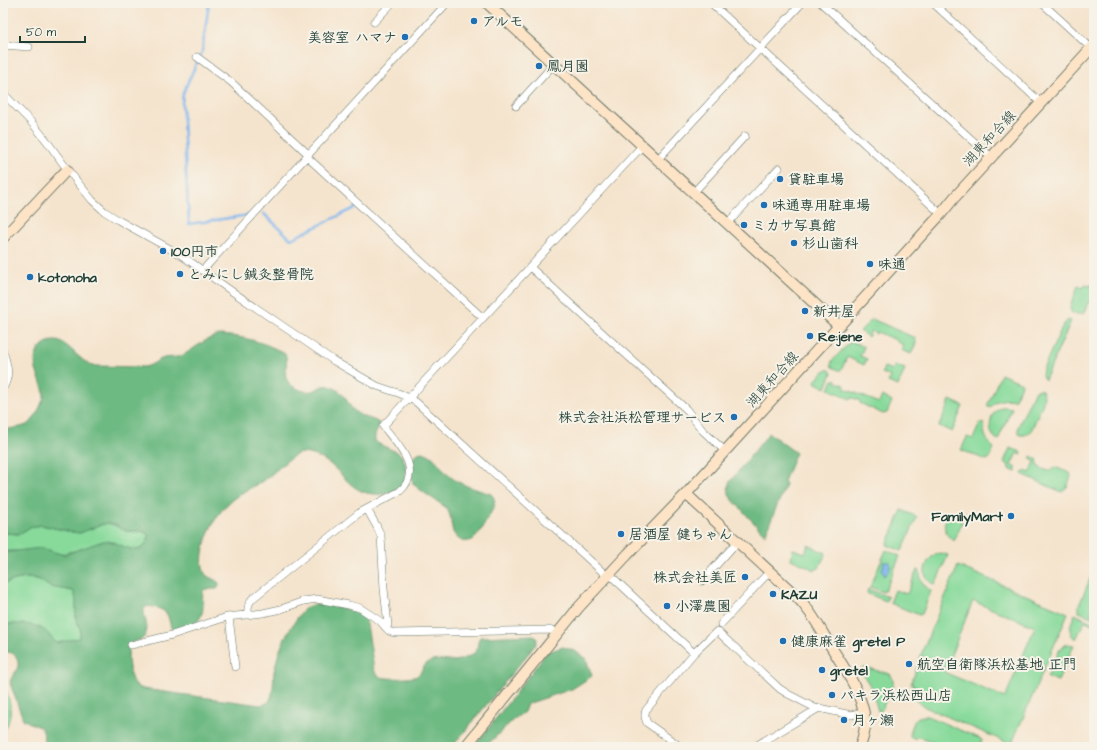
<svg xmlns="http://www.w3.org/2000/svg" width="1097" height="750" viewBox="0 0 1097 750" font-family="'Architects Daughter','Klee One',sans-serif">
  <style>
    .green { fill: #88da9b; stroke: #548c68; fill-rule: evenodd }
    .forest { fill: #6eba83; stroke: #467c5c }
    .water { fill: #7eb6ee; stroke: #4e7a91 }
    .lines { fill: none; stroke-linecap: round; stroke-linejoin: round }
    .stream { stroke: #7eb6ee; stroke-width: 2.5 }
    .street-casing { stroke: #6a776a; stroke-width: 8 }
    .secondary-casing { stroke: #6a776a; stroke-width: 12 }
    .street { stroke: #fff; stroke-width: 7 }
    .secondary { stroke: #fee4c6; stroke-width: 10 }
    .poi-dot { fill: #1f6fb2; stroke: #f7f3e8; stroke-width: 1.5 }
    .labels { text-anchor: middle; stroke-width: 4; stroke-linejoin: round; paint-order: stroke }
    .poi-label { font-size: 14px; font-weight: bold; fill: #1f3d34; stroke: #f7f3e8; text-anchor: start }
    .street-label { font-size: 14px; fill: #1f3d34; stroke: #f7f3e8 }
  </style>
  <rect width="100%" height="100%" fill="#f7f3e8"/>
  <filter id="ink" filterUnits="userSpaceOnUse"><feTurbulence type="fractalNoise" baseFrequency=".025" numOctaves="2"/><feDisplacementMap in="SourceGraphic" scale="8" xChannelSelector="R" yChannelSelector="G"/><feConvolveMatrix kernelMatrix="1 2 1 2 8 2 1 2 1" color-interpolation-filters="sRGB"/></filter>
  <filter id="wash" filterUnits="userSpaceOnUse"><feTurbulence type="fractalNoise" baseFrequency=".012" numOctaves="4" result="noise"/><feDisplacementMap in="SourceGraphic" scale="16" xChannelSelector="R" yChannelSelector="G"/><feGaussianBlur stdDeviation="0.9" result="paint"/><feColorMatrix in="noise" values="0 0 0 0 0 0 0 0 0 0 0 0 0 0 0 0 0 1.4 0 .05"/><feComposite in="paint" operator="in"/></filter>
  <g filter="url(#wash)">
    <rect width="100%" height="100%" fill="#f5e4cd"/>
    <path class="green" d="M1094,284V304L1088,302L1084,313C1079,315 1075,314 1071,312L1070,307L1078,286L1083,288L1085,285L1088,286Z
      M872,319L915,338L916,343L911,354L901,350L903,345L896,341V340L877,332L876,334L871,331L868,337L860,331Z
      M1068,320L1071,321L1045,380L1042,376L1043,369L1063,325Z
      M850,342L856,343L864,347L860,356L867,359L864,365L847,357L841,371L832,367L831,365L832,361Z
      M895,365L905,369L898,386L888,382L890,376L882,373L884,367L893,370Z
      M826,370H830L832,373L826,388L816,383L815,381L824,371Z
      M1001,374L1022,383L1015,399C1005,400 997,398 991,407L987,406Z
      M833,380H837L836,382L845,385L844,388L879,403L882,396L892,401L887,413L883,414L860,403L859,400L853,398L850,399L829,389Z
      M1039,389L1042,390L1044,396L1043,403L1031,431L1025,435H1020L1018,431V427L1034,392Z
      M950,400L963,406L952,432L939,426Z
      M1001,407H1006L1012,408L998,440C985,433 990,412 1001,407Z
      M980,423L984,424C983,434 987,442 994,448L989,459L986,460L961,450L967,437L973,439Z
      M1010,448L1019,451L1022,453L1021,455L1017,453L1011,465L1016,468V472L1009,469L1008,464L1004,462Z
      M1031,456L1038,460L1037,463L1039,464L1038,467L1048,471L1050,469L1052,470L1054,467L1070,473L1071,476L1067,487L1061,492L1022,474L1023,472L1025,471L1030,473L1035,462L1031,459Z
      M902,510L917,517L902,551L887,545Z
      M959,512L966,513L954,541C941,530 940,517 959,512Z
      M108,523C115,525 121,529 127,531C133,532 139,530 144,532C147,533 147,534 149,536C144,557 127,549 114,542L60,554L51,551H3V533L19,534L30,527L41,525L72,532L80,533L100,525Z
      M808,545L826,553L819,568L815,570L791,559L793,549L805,553Z
      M886,550L900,556L885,591L883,592L870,587Z
      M940,553L948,555L935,585C932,583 929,582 927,579C921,569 929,555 940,553Z
      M958,566L1068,613L1013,741L1011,743H1008L925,707L911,697L914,685L911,684L924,647ZM973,601L1035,627L1005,698L944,672Z
      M1094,569V605L1090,614L1094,616V618L1079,612L1078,608Z
      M917,570L920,571C919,580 924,586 931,591L922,614L919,615L890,603L895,590L907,594Z
      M27,578L41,580L48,586L73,591C78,599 75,608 76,616C77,625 83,627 79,638L57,643L52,640L49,635L27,625L3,624V584L15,580Z
      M868,589L888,597L886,601L868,594L867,592Z
      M1075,614L1094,623V625L1085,621L1076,639C1066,633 1071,623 1075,614Z
      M1067,644L1074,645L1058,681L1047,677L1060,649Z
      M863,667L890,674L893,679V685L881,711H878L871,687L860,670Z
      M4,685C11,702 14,716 3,732V686Z
      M927,716L981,739L982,740L979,747H931L933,742L917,736L916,739L910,736C910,732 913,721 917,718C920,716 924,716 927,716Z"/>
    <path class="forest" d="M219,335C241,336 266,342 285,354C290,364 281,374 289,383C293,388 305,393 312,391C318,390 321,384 329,386C348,392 345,404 357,413C363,418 373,418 379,423C380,431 374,430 375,441L379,444L399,453C403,457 406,464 406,469C408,492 385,497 367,493C349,489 340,469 324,460C321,458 317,457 313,455C309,454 305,453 301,453C292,454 275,472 267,478C256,486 243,491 233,499C216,513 206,533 203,554C202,560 202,570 206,575C209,578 215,579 219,583V586L217,589H205L203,591C202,596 203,602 203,607C202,625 189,627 174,631C168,627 171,617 165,612C162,609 157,608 153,607C149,606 148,606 144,608C143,617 149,625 146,633C144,642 134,639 130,645C126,651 129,676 133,682C135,686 139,687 143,689L260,705C264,704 268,704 270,700C274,692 273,681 274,672C277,657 282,642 290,629C294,623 301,611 307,607C316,601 355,609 363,616C365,618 366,621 367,624L374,670C376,673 377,675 380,677C385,679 412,679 417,676C422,672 423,665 429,662C436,659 444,661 451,661C459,661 467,658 474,653C480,649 476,642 480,637L533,635L536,637L537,640L536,644L452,747H43C46,722 40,730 23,719L11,686C10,683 10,682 11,679C12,676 15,674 16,671C21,663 17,652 7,652L3,656V624C16,624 33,622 44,630C50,634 51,640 57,643L79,638C83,627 77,625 76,617C75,608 78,599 73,591C66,589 58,589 51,587C46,586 44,581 40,580C31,575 12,580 3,584V551L8,552L41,548C50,549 57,555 66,554L103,541C106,541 109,541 112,542C126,546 143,560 149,536L146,532L142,531H129L122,529L116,525L108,523L100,525L80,533L72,532L41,525L30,527L19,534L3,533V430C11,428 23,428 30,423C34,420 43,402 44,396C44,380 28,368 39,349C43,344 48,341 55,341C69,341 78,362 95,366L144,367C151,366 155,362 161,359C168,356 176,359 183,355C196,348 204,339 219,335Z
      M769,433L796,453L784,481L786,484L765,535L731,498C728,493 728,489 729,483Z
      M421,452C433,453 439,465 446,473C458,485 476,489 491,494C495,498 495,501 494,507C489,515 481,533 474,539C471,541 466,542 462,541C458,539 455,536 453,532C450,522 453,515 444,506C437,501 417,489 413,483C411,477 411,469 412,463C413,457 415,454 421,452Z
      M563,647L575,651L586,659L592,676L572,689L527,704L524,712L514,719L485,747H474L547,652Z"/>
    <path class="water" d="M883,562H890V568L885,576C882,571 881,570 884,565Z"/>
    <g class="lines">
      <path class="stream" d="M201,55L202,52L209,3
        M197,62L183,93L182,104L189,224L249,215
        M263,213L291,239L357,207"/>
    </g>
  </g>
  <g filter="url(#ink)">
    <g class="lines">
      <g class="street-casing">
        <path id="street" d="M711,3L941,214
          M821,3L991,157
          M933,3L1041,103
          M1042,3L1091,48
          M374,22L392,3
          M3,45L29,47
          M197,57L231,82L308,154
          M3,93L32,123L46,140L67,169L92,200L104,211L118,220L181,255L230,290L334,361L377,386L401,394L416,402L607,576
          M516,106L554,64
          M306,156L483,318
          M658,159L802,3
          M694,192L745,136
          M728,223L779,168
          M530,267L686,409L703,431L725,451
          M203,270L447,3
          M3,351C7,364 11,375 3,388
          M367,509L377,527L381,536L384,589L388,625L385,627
          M609,574L694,653L717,631L780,689L788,694L817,709
          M702,581L738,541
          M248,615C247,608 248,604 252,599L359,513L400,491C424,470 397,444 383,426L643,145
          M229,617L235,667
          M721,624L770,571
          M131,645L172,635L227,617L263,613L281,609L304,601L317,599L349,605L360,608L380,621L386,628L389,631L394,633L552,630L557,634
          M681,747L647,723C645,718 644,715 646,710L694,653
          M754,747L819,708L851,715L863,712"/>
      </g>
      <g class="secondary-casing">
        <path id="secondary" d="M487,3L839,326
          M3,238L63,174L67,170
          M465,747L579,607L628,554L686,494
          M860,747C863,738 866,729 865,720C862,692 844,668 830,645C819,627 810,609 794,594L686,494L941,214L954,198L1094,45"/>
      </g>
      <use href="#street" class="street"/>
      <use href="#secondary" class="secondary"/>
    </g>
  </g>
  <g class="poi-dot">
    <circle cx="474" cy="21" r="4"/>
    <circle cx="405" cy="37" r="4"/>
    <circle cx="539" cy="66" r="4"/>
    <circle cx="780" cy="179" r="4"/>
    <circle cx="764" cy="205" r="4"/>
    <circle cx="744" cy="225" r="4"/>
    <circle cx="794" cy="243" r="4"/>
    <circle cx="163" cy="251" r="4"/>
    <circle cx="870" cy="264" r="4"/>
    <circle cx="180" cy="274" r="4"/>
    <circle cx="30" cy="277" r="4"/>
    <circle cx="805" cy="311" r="4"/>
    <circle cx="810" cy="336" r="4"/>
    <circle cx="734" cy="417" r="4"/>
    <circle cx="1011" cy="516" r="4"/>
    <circle cx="621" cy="534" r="4"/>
    <circle cx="745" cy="577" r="4"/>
    <circle cx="773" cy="594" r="4"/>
    <circle cx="667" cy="606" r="4"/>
    <circle cx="783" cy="641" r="4"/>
    <circle cx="909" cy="664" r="4"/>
    <circle cx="822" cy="670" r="4"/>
    <circle cx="832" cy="695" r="4"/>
    <circle cx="844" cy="720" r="4"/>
  </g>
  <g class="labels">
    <g class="poi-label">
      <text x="482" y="26">アルモ</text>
      <text x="397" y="42" text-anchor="end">美容室 ハマナ</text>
      <text x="547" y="71">鳳月園</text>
      <text x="788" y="184">貸駐車場</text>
      <text x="772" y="210">味通専用駐車場</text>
      <text x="752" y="230">ミカサ写真館</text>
      <text x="802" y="248">杉山歯科</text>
      <text x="171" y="256">100円市</text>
      <text x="878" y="269">味通</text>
      <text x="188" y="279">とみにし鍼灸整骨院</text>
      <text x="38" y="282">kotonoha</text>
      <text x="813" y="316">新井屋</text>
      <text x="818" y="341">Re:jene</text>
      <text x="726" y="422" text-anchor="end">株式会社浜松管理サービス</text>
      <text x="1003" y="521" text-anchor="end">FamilyMart</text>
      <text x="629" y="539">居酒屋 健ちゃん</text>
      <text x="737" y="582" text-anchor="end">株式会社美匠</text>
      <text x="781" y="599">KAZU</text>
      <text x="675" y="611">小澤農園</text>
      <text x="791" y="646">健康麻雀 gretel P</text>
      <text x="917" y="669">航空自衛隊浜松基地 正門</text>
      <text x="830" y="675">gretel</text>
      <text x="840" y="700">パキラ浜松西山店</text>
      <text x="852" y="725">月ヶ瀬</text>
    </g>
    <g class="street-label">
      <text transform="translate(989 138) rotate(-47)" y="5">湖東和合線</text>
      <text transform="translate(772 379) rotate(-48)" y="5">湖東和合線</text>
    </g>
  </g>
  <rect width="1097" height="750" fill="none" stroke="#f7f3e8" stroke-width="16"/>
  <path d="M20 36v6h65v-6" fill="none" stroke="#1f3d34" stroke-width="2"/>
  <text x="26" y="36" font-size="12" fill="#1f3d34" stroke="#f7f3e8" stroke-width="3" paint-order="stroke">50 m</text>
</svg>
